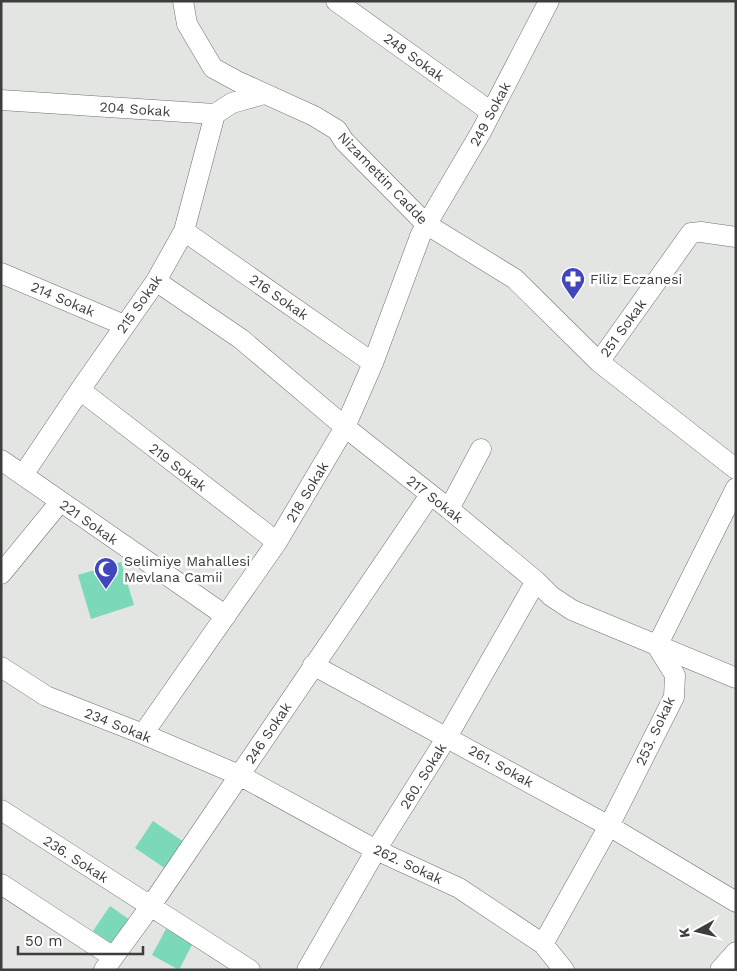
<svg xmlns="http://www.w3.org/2000/svg" width="737" height="971" viewBox="0 0 737 971" font-family="'Work Sans',sans-serif">
  <style>
    .building { fill: #7bd9ba }
    .lines { fill: none; stroke-linecap: round; stroke-linejoin: round }
    .minor-casing { stroke: #6f726f; stroke-width: 21 }
    .minor { stroke: #fff; stroke-width: 20 }
    .labels { text-anchor: middle; stroke-width: 5; stroke-linejoin: round; paint-order: stroke }
    .street-label { font-size: 14px; fill: #3c3d3c; stroke: #fff }
    .poi-label { font-size: 14px; fill: #3c3d3c; stroke: #fff; text-anchor: start }
  </style>
  <rect width="100%" height="100%" fill="#e2e5e2"/>
  <path class="building" d="M121,562L134,605L91,619L78,575Z
    M153,821L187,844L169,871L135,848Z
    M110,906L130,920L112,944L93,931Z
    M166,929L193,943L179,970L152,955Z"/>
  <g class="lines">
    <g class="minor-casing">
      <path id="minor" d="M183,1L187,24L213,68L237,81L314,116L337,130L344,141L426,224L515,279L599,362L736,469
        M336,1L491,112
        M1,100L215,114L232,103L264,94
        M184,231L373,363
        M1,273L124,325
        M156,281L241,339L345,427L449,509L536,581L551,596L572,610L736,678
        M599,362L691,233L701,232L736,237
        M80,390L277,542
        M1,460L226,616
        M23,475L80,390L156,281L184,231L215,114
        M449,509L481,449
        M1,574L60,502
        M313,665L609,826L736,902
        M1,667L46,696L143,734L239,775L376,850L459,888L543,944L564,970
        M143,734L277,542L345,427L373,363L421,234L481,132L549,1
        M1,810L250,970
        M1,884L113,957
        M543,944L609,826L674,697L675,675L657,646L736,488
        M104,970L150,907L430,495
        M307,970L376,850L447,737L536,581
        M720,970L736,952"/>
    </g>
    <use href="#minor" class="minor"/>
  </g>
  <defs>
    <g id="pharmacy-pin" transform="scale(1.25)"><path d="M0 17L-7.5 6A9.5 9.5 0 1 1 7.5 6Z" fill="#4246bb" stroke="#fff"/><path d="M-2-6h4v4h4v4h-4v4h-4v-4h-4v-4h4Z" fill="#fff"/></g>
    <g id="mosque-pin" transform="scale(1.25)"><path d="M0 17L-7.5 6A9.5 9.5 0 1 1 7.5 6Z" fill="#4246bb" stroke="#fff"/><path d="M3.5-4.9A6 6 0 1 0 3.5 4.9A5 5 0 1 1 3.5-4.9Z" fill="#fff"/></g>
  </defs>
  <g fill-rule="evenodd">
    <use href="#pharmacy-pin" x="573" y="279"/>
    <use href="#mosque-pin" x="106" y="569"/>
  </g>
  <g class="labels">
    <g class="street-label">
      <text transform="translate(414 57) rotate(36)" y="5">248 Sokak</text>
      <text transform="translate(135 109) rotate(4)" y="5">204 Sokak</text>
      <text transform="translate(490 114) rotate(-62)" y="5">249 Sokak</text>
      <text transform="translate(383 178) rotate(46)" y="5">Nizamettin Cadde</text>
      <text transform="translate(279 297) rotate(35)" y="5">216 Sokak</text>
      <text transform="translate(63 299) rotate(23)" y="5">214 Sokak</text>
      <text transform="translate(139 304) rotate(-55)" y="5">215 Sokak</text>
      <text transform="translate(623 328) rotate(-54)" y="5">251 Sokak</text>
      <text transform="translate(178 467) rotate(38)" y="5">219 Sokak</text>
      <text transform="translate(307 492) rotate(-59)" y="5">218 Sokak</text>
      <text transform="translate(435 499) rotate(38)" y="5">217 Sokak</text>
      <text transform="translate(89 522) rotate(35)" y="5">221 Sokak</text>
      <text transform="translate(118 725) rotate(22)" y="5">234 Sokak</text>
      <text transform="translate(655 731) rotate(-65)" y="5">253. Sokak</text>
      <text transform="translate(268 733) rotate(-56)" y="5">246 Sokak</text>
      <text transform="translate(501 766) rotate(29)" y="5">261. Sokak</text>
      <text transform="translate(423 776) rotate(-58)" y="5">260. Sokak</text>
      <text transform="translate(76 859) rotate(33)" y="5">236. Sokak</text>
      <text transform="translate(408 864) rotate(25)" y="5">262. Sokak</text>
    </g>
    <g class="poi-label">
      <text x="590" y="284">Filiz Eczanesi</text>
      <text x="124" y="566">Selimiye Mahallesi<tspan x="124" dy="16">Mevlana Camii</tspan></text>
    </g>
  </g>
  <rect width="737" height="971" fill="none" stroke="#3c3d3c" stroke-width="5"/>
  <g transform="translate(697 931) rotate(262)" stroke="#ffffff" stroke-width="4" paint-order="stroke">
  <path d="M0-4L9 19L0 12L-9 19Z" fill="#3c3d3c"/>
  <text y="-8" font-size="14" font-weight="bold" text-anchor="middle" fill="#3c3d3c">K</text>
  </g>
  <path d="M18 946v8h125v-8" fill="none" stroke="#3c3d3c" stroke-width="2.5"/>
  <text x="25" y="946" font-size="15" fill="#3c3d3c" stroke="#ffffff" stroke-width="4" paint-order="stroke">50 m</text>
</svg>
